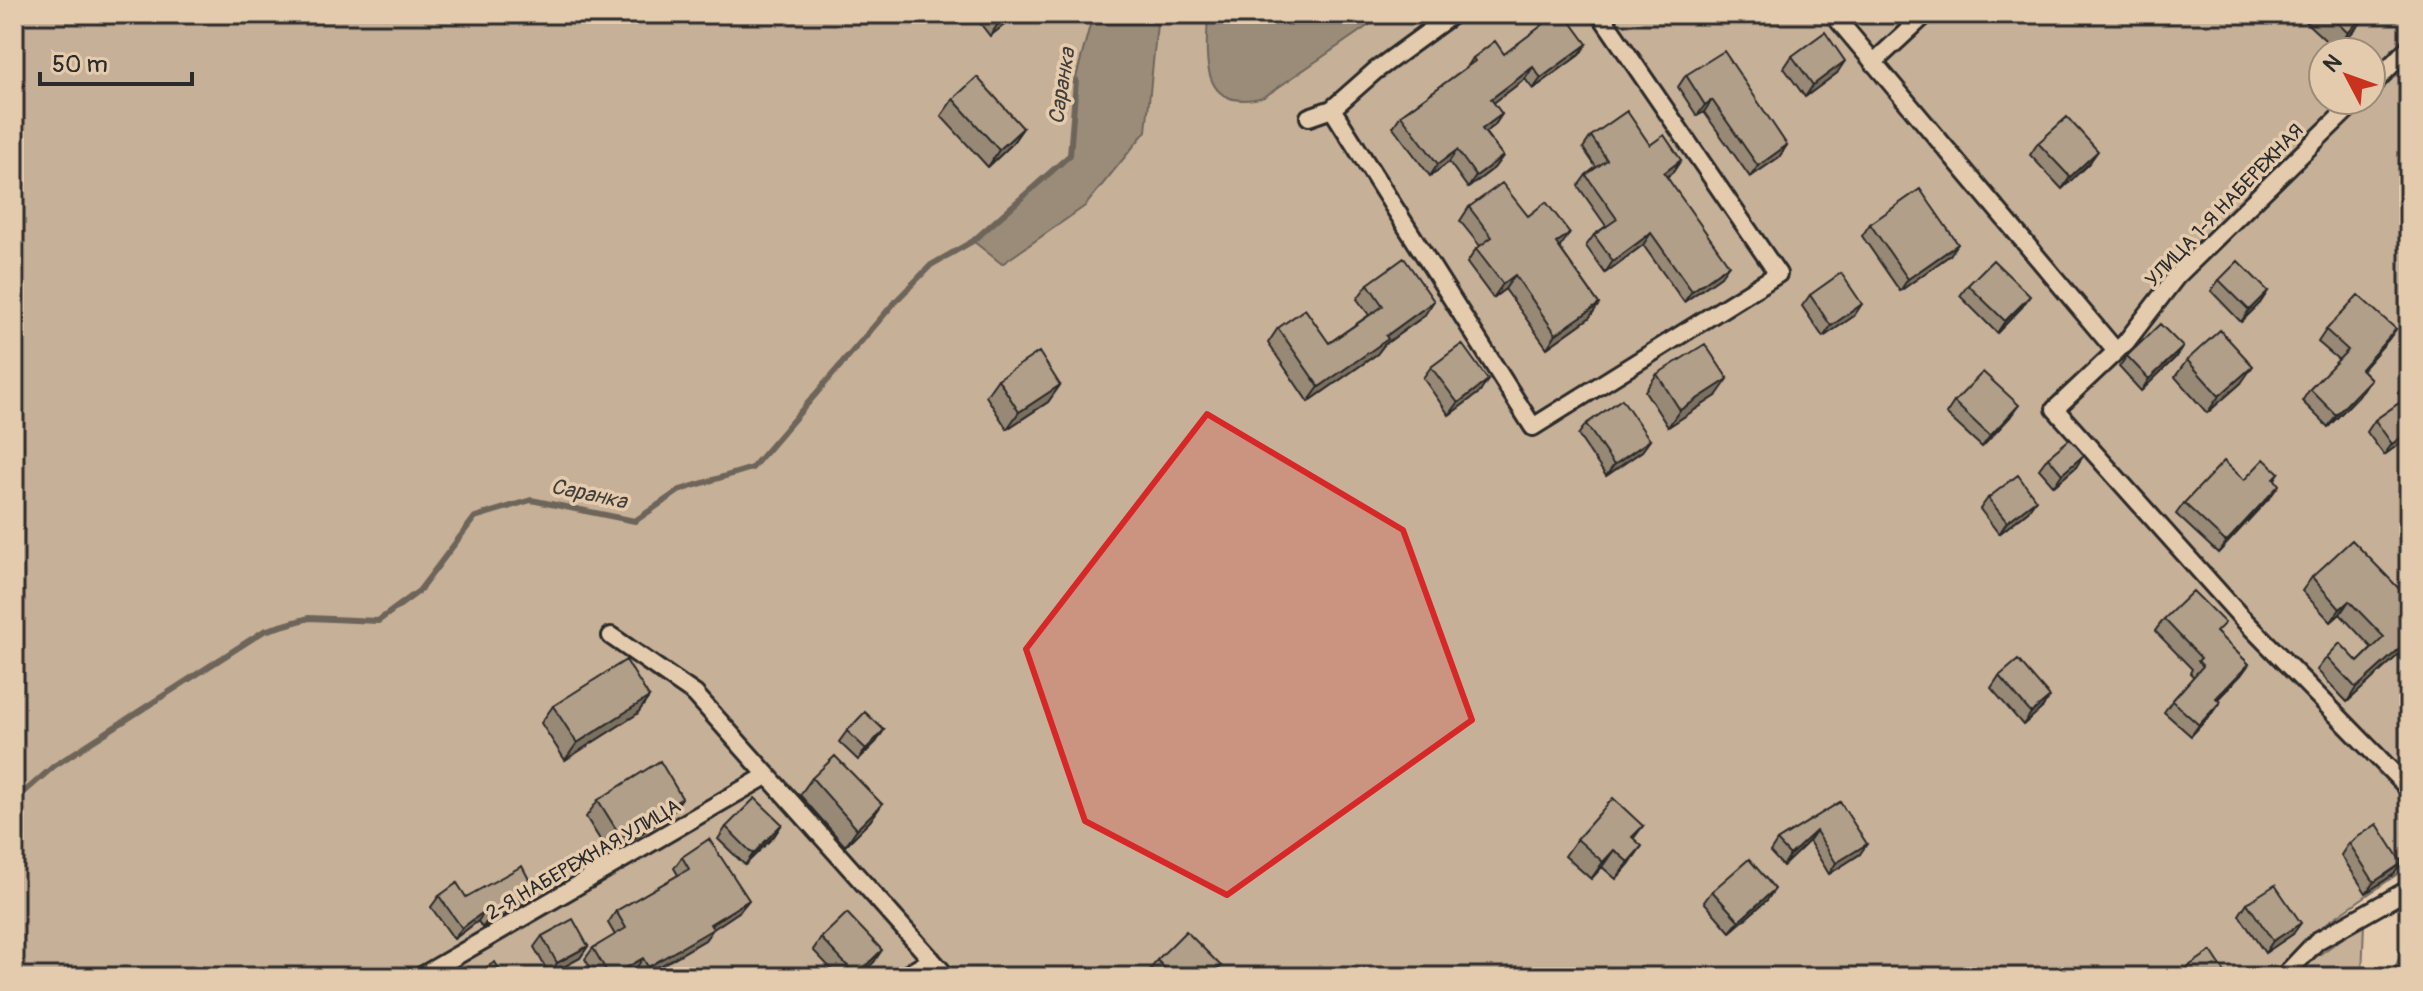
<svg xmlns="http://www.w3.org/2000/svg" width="2423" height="991" viewBox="0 0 2423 991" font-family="Pangolin,sans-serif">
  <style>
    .green { fill: #c7b098; stroke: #796e62; stroke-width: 2; fill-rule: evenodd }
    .water { fill: #9b8c7a; stroke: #6e655a; stroke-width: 2 }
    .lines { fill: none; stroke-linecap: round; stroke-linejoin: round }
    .stream { stroke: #6e655a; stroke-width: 6 }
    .minor-casing { stroke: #2b2b2b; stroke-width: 22 }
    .minor { stroke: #e5cbad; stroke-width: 16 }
    .wall { fill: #988976; stroke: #2b2b2b; stroke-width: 2 }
    .shaded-wall { fill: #7c6f60; stroke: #2b2b2b; stroke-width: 2 }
    .building { fill: #b19f89; stroke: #2b2b2b; stroke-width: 2 }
    .marked { fill: #d62828; fill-opacity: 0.2; stroke: #d62828; stroke-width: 6; stroke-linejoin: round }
    .labels { text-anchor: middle; stroke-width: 7; stroke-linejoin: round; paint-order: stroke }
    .street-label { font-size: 20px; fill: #2b2b2b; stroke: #e5cbad }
    .water-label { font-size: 22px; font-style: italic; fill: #413e3b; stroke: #e5cbad }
  </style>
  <rect width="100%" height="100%" fill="#e5cbad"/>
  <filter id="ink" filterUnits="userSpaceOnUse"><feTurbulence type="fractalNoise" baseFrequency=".0125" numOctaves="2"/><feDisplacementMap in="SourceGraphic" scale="16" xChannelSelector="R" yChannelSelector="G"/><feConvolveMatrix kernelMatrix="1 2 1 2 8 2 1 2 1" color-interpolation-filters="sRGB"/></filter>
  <g filter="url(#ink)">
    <path class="green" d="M14,14H2409V866L2327,923L2317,941L2283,977H947L932,960L903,977H14ZM2323,52H2371V100H2323Z
      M2364,923L2362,977H2288Z
      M2409,936V977H2391Z"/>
    <path class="water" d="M1093,14H1158L1146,131L1085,206L1002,264L973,241L1070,155L1074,85Z
      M1208,14H1385L1264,97C1199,114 1206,57 1208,14Z"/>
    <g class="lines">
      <path class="stream" d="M14,801L54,766L264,631L309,618L378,621L419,591L475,517L531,500L635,521L680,490L752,468L895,302L931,265L973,241L1070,155L1076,80"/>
      <g class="minor-casing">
        <path id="minor" d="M1833,14L2115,350
          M1873,63L1926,14
          M2371,86L2409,47
          M2357,100L2176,277L2126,342L2055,409L2242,618L2409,789
          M1332,109L1533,427L1778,274L1600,14
          M1309,117L1332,109L1375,71L1453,14
          M611,636L695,694L947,977
          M420,977L766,776
          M903,977L932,960
          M2283,977L2317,941L2409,889"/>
      </g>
      <use href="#minor" class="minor"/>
    </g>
    <path class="wall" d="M973,14H1018L990,36Z
      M2297,14H2369L2336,50Z
      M1587,44L1579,55L1533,89L1525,79L1493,103L1502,114L1494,126L1485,132L1503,156L1494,168L1468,188L1449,162L1430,176L1393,127L1401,115L1467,67L1473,58Z
      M1792,56L1837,73L1805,97L1784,68Z
      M1686,75L1787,145L1779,157L1750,177L1704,112L1697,116L1678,87Z
      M953,99L1023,128L1011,145L988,167L941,116Z
      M1591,136L1650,145L1681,160L1673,172L1667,177L1721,276L1684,302L1643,245L1605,273L1586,246L1594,235L1606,226L1578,186L1586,175L1596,167L1583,148Z
      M2038,143L2090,162L2062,189L2030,155Z
      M1469,207L1528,216L1559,247L1599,304L1589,318L1547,348L1505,289L1493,298L1467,263L1476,249L1480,246L1460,221Z
      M1870,224L1950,255L1900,291L1862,236Z
      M2219,280L2268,291L2260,303L2241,322L2211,291Z
      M1368,284L1424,316L1384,345L1377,354L1308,402L1268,343L1278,328L1329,343L1369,315L1357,299Z
      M1968,285L2022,307L1997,333L1960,296Z
      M1810,295L1854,316L1823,337L1802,306Z
      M2396,329L2388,340L2362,370L2371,379L2363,391L2328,427L2302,401L2310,389L2339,360L2318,342L2326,330Z
      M2127,356L2175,358L2141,391L2119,367Z
      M2187,360L2241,383L2207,413L2175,377Z
      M1431,367L1480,392L1449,415L1423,378Z
      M1657,374L1716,396L1668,427L1645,391Z
      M2409,378V437L2384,455L2367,432L2375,420L2405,399L2398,393Z
      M998,379L1060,385L1048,402L1007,429L986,396Z
      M1954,402L2010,417L1982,447L1946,414Z
      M1586,424L1650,440L1642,451L1606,476L1578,435Z
      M2048,457L2076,467L2054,486L2039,469Z
      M2279,473L2275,479L2271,496L2218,553L2176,514L2184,503L2244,480Z
      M1988,498L2028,511L1999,534L1980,509Z
      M2312,577L2409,599V645L2347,702L2317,670L2327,657L2358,662L2372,648L2340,614L2331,622L2302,591Z
      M2164,619L2217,633L2249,664L2241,675L2217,700L2212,713L2191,736L2164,712L2172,701L2194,677L2190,673L2192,669L2155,631Z
      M1999,676L2042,708L2023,725L1991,688Z
      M649,697L637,714L565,760L541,723L553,706Z
      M884,730L876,742L858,760L839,742L847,731Z
      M812,778L882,804L870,821L845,846L800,795Z
      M598,800L671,815L609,854L586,817Z
      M1840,802L1860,854L1829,874L1809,841L1783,866L1770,852L1777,841Z
      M782,824L774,836L745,865L718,839L726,827Z
      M1643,826L1634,838L1630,863L1616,879L1602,867L1591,879L1565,856L1577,839Z
      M2349,843L2402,863L2394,874L2366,893L2341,855Z
      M682,857L740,911L713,929L705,940L642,977H640L635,970L622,977H596L585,959L593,948L615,935L608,923L616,911L678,875L674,868Z
      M535,891L527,902L482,928L478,921L454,939L431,907L439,896L466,897Z
      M1712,891L1767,900L1730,932L1704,902Z
      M2247,903L2293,934L2265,953L2239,915Z
      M542,936L588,946L580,958L549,974L534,947Z
      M821,938L874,962L858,977H839L813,950Z
      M1157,960L1221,966L1213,977H1145Z"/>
    <path class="shaded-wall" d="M1011,14H1018L990,36L998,24Z
      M2365,14H2369L2336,50L2348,33Z
      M1587,44L1579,55L1533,89L1541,78Z
      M1845,61L1837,73L1805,97L1813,85Z
      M1533,67L1525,79L1483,111L1491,99Z
      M1712,100L1704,112L1697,116L1705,105Z
      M1502,114L1494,126L1474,140L1482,129Z
      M1023,128L1011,145L988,167L999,150Z
      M1787,145L1779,157L1750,177L1758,166Z
      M1457,150L1449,162L1430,176L1438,164Z
      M2098,151L2090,162L2062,189L2070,177Z
      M1503,156L1494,168L1468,188L1476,176Z
      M1681,160L1673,172L1656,184L1664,173Z
      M1570,233L1560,247L1547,257L1556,243Z
      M1651,233L1643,245L1605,273L1613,261Z
      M1958,244L1950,255L1900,291L1908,279Z
      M1729,265L1721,276L1684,302L1692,291Z
      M1515,275L1505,289L1493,298L1503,284Z
      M2268,291L2260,303L2241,322L2249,310Z
      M2030,296L2022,307L1997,333L2005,321Z
      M1434,301L1424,316L1384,345L1377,354L1308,402L1319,387L1386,336Z
      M1599,304L1589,318L1547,348L1556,334Z
      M1862,304L1854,316L1823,337L1831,326Z
      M2396,329L2388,340L2352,380L2361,369Z
      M2183,347L2175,358L2141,391L2149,379Z
      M2253,366L2241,383L2207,413L2219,396Z
      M1728,379L1716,396L1668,427L1680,410Z
      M2371,379L2363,391L2328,427L2336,415Z
      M1488,380L1480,392L1449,415L1458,403Z
      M1060,385L1048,402L1007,429L1019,412Z
      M2019,405L2010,417L1982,447L1990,436Z
      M2409,431V437L2384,455L2392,444Z
      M1650,440L1642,451L1606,476L1614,465Z
      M2084,455L2076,467L2054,486L2062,474Z
      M2279,485L2271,496L2218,553L2226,542Z
      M2036,500L2028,511L1999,534L2007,522Z
      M2349,601L2340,614L2331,622L2340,609Z
      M2409,640V645L2347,702L2356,688Z
      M2249,664L2241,675L2207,710L2216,698Z
      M649,697L637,714L565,760L577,743Z
      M2050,697L2042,708L2023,725L2031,713Z
      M2220,702L2212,713L2191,736L2199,725Z
      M884,730L876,742L858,760L866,749Z
      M682,798L671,815L609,854L621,837Z
      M882,804L870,821L845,846L857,829Z
      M782,824L774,836L745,865L753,854Z
      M1816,831L1809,841L1783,866L1790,855Z
      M1867,844L1860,854L1829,874L1836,863Z
      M1642,846L1630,863L1616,879L1628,862Z
      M1614,850L1602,867L1591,879L1603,862Z
      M2402,863L2394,874L2366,893L2374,882Z
      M1775,889L1767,900L1730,932L1739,921Z
      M535,891L527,902L482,928L490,917Z
      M749,900L740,911L709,932L713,929L705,940L641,977L648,967Z
      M486,910L478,921L454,939L462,928Z
      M2301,923L2293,934L2265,953L2273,941Z
      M588,946L580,958L549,975L557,963Z
      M882,950L874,962L858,977H855Z
      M643,958L635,970L622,977H610Z"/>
    <path class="building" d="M990,14H1011L998,24Z
      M1557,14H1565L1587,44L1541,78L1533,67L1491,99L1502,114L1482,129L1503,156L1476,176L1457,150L1438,164L1401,115L1475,61L1473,58L1495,41L1504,54Z
      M2328,14H2365L2348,33Z
      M1825,32L1845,61L1813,85L1792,56Z
      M1724,51L1787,145L1758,166L1712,100L1705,105L1686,75Z
      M977,77L1023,128L999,150L953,99Z
      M1627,111L1650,145L1664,135L1681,160L1664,173L1729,265L1692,291L1651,233L1613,261L1594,235L1617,219L1586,175L1607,160L1591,136Z
      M2067,117L2098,151L2070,177L2038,143Z
      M1502,183L1528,216L1546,202L1570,233L1556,243L1599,304L1556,334L1515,275L1503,284L1476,249L1492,237L1469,207Z
      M1920,189L1958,244L1908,279L1870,224Z
      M1404,258L1434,301L1386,336L1388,339L1319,387L1278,328L1305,309L1329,343L1383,306L1368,284Z
      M1993,260L2030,296L2005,321L1968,285Z
      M2238,261L2268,291L2249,310L2219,280Z
      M1841,273L1862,304L1831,326L1810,295Z
      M2358,295L2396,329L2361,369L2371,379L2336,415L2310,389L2348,350L2326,330Z
      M2160,324L2183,347L2149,379L2127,356Z
      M2220,330L2253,366L2219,396L2187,360Z
      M1462,344L1488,380L1458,403L1431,367Z
      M1705,344L1728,379L1680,410L1657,374Z
      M1039,352L1060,385L1019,412L998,379Z
      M1983,372L2019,405L1990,436L1954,402Z
      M2409,396V431L2392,444L2375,420Z
      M1622,399L1650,440L1614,465L1586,424Z
      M2070,439L2084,455L2062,474L2048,457Z
      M2264,459L2279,473L2274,478L2279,485L2226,542L2184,503L2224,461L2244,480Z
      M2018,475L2036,500L2007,522L1988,498Z
      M2352,540L2409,599V640L2356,688L2327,657L2340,643L2358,662L2384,637L2349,601L2340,609L2312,577Z
      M2193,591L2225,623L2216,632L2249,664L2216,698L2220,702L2199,725L2172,701L2203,666L2198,661L2201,658L2164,619Z
      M626,660L649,697L577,743L553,706Z
      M2018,660L2050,697L2031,713L1999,676Z
      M865,712L884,730L866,749L847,731Z
      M835,756L882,804L857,829L812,778Z
      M660,761L682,798L621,837L598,800Z
      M755,798L782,824L753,854L726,827Z
      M1613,798L1643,826L1632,837L1642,846L1628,862L1614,850L1603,862L1577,839Z
      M1840,802L1867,844L1836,863L1816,831L1790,855L1777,841Z
      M2377,824L2402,863L2374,882L2349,843Z
      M709,839L749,900L710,924L713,929L648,967L643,958L610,977L593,948L626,928L616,911L689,869L682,857Z
      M1749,859L1775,889L1739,921L1712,891Z
      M522,866L535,891L490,917L486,910L462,928L439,896L457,883L466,897Z
      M2275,885L2301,923L2273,941L2247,903Z
      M847,913L882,950L856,975L821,938Z
      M573,919L588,946L557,963L542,936Z
      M1186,931L1221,966L1210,977H1173L1157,960Z
      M2211,951L2228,977H2181L2186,974L2183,970Z
      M495,962L504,977H470Z
      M547,969L551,977H533Z
      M797,971L800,977H787Z"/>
  </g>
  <path class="marked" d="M1207,414L1403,530L1472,720L1227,895L1085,821L1026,649Z"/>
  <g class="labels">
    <g class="street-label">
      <text transform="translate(2224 205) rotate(-46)" y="7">УЛИЦА 1-Я НАБЕРЕЖНАЯ</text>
      <text transform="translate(583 859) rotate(-30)" y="7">2-Я НАБЕРЕЖНАЯ УЛИЦА</text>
    </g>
    <g class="water-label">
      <text transform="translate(1061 86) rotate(-81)" y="8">Саранка</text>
      <text transform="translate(589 493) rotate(12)" y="8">Саранка</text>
    </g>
  </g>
  <rect width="2423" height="991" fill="none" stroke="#e5cbad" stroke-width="48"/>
  <rect x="24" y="24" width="2375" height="943" fill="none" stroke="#2b2b2b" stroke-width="3" filter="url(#ink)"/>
  <g transform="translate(2347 76) rotate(311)"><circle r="38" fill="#e5cbad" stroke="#9b8b79" stroke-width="2"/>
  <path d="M0-6L14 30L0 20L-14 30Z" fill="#c8321e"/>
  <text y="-12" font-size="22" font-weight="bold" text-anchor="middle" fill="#2b2b2b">N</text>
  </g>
  <path d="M40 72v12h152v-12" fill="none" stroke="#2b2b2b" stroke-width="4"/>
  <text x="52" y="72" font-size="24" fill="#2b2b2b" stroke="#e5cbad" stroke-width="6" paint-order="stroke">50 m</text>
</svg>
